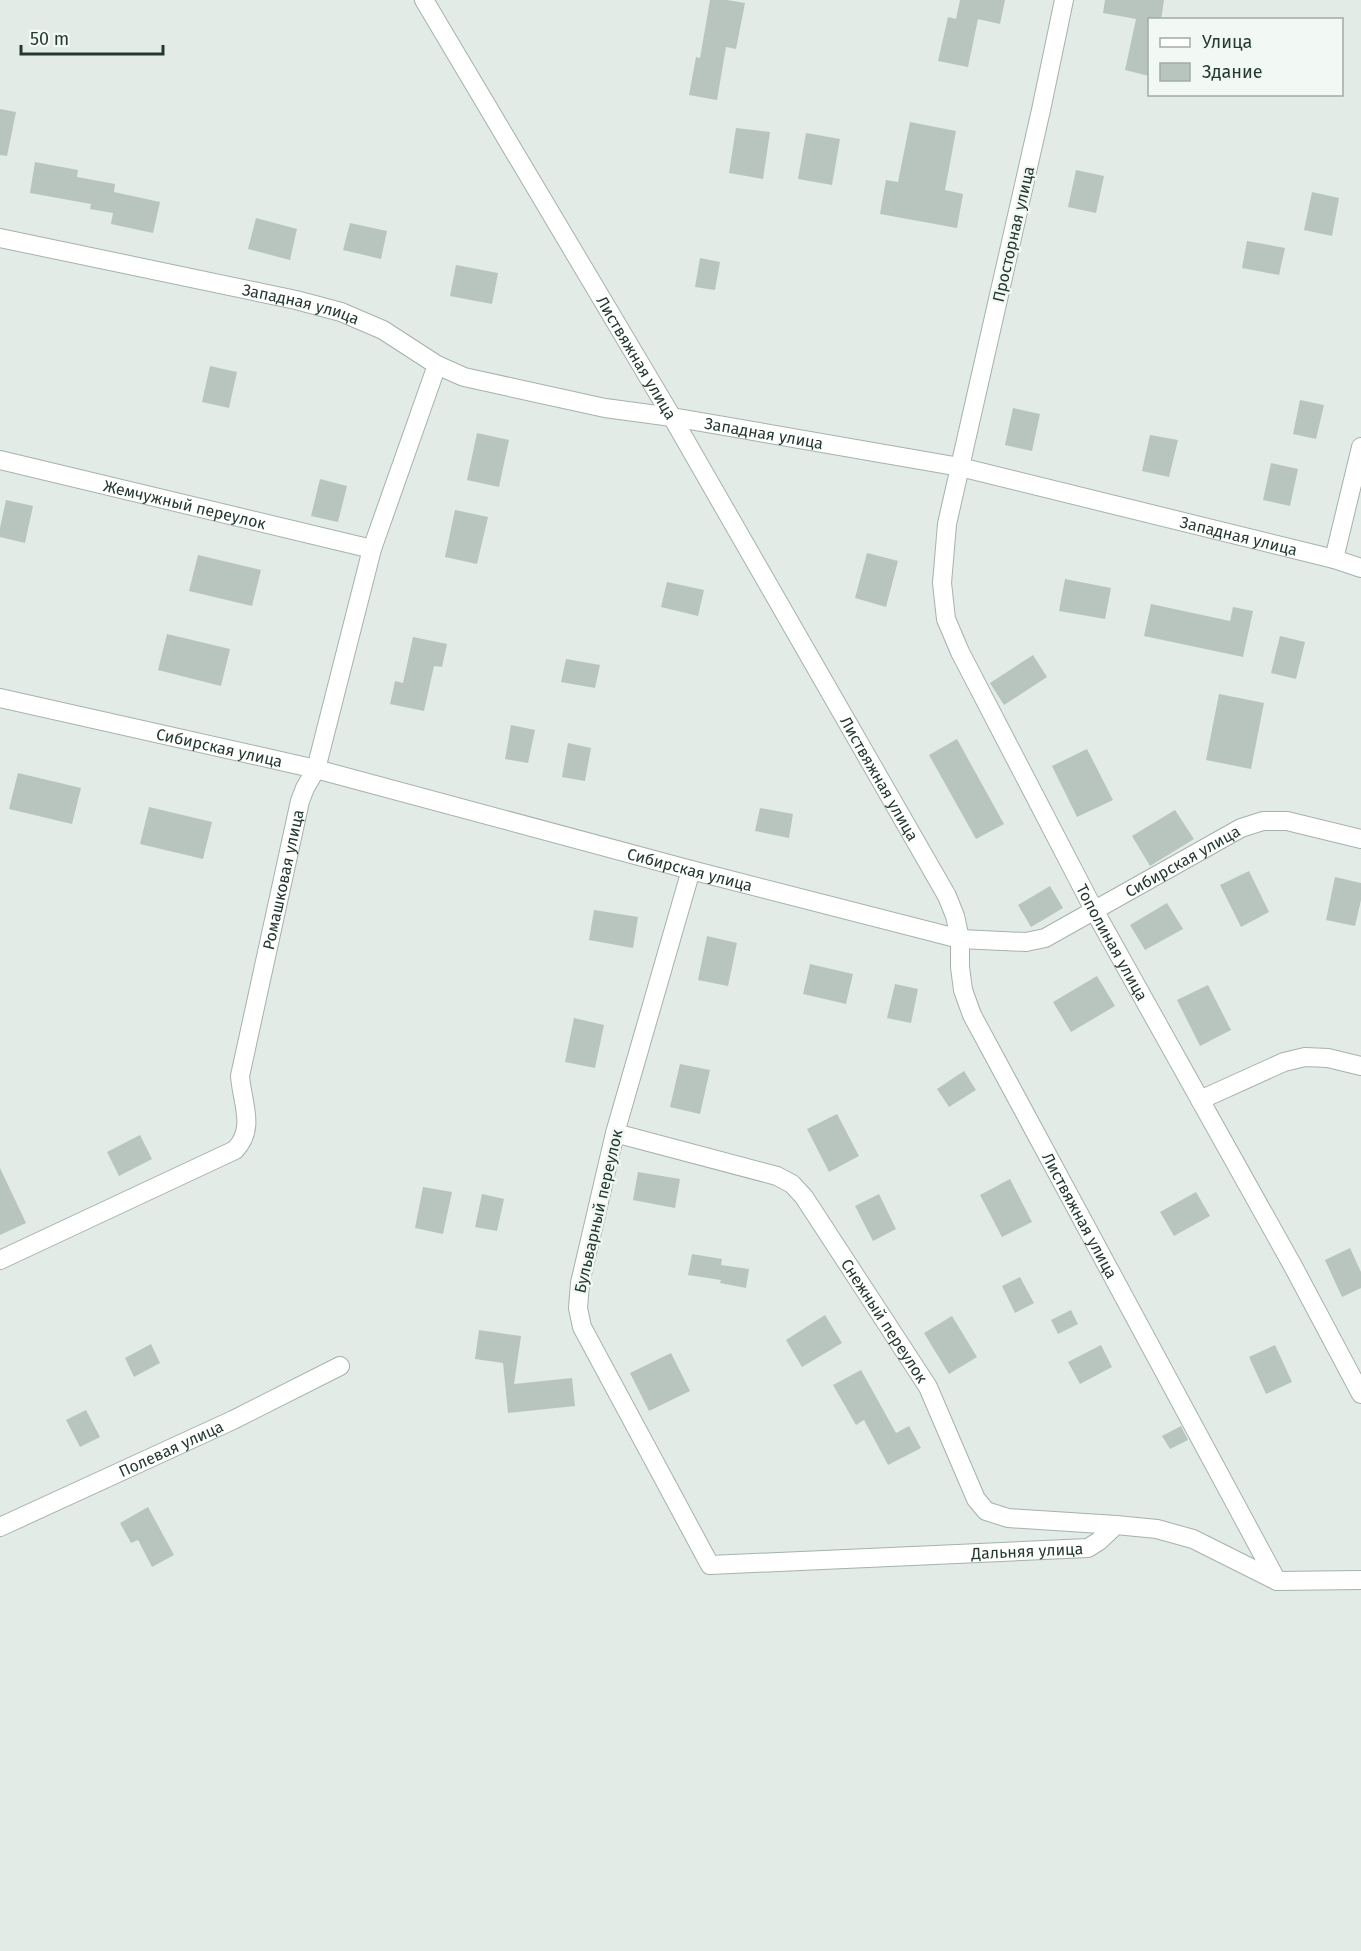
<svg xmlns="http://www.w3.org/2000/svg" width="1361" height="1951" viewBox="0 0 1361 1951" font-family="'Fira Sans',sans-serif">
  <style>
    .building { fill: #b8c5be }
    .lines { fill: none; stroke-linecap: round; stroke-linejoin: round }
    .street-casing { stroke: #a5b2ac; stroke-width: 20 }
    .street { stroke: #fff; stroke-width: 18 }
    .labels { text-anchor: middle; stroke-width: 5; stroke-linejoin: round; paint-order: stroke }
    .street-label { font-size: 16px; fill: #243a31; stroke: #f2f8f4 }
  </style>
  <rect width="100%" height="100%" fill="#e2ebe6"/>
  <path class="building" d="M710,0H727L745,3L736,49L726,47L717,100L689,95L696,57L700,58Z
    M960,0H1005L1000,24L978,19L968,67L938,61L948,17L956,19Z
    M1105,0H1164L1161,20H1149V76L1125,70L1136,19L1103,13Z
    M0,109L16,112L7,156L0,155Z
    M910,122L956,131L945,190L963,194L957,228L880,214L886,180L898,182Z
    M736,128L770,132L763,179L729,173Z
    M806,133L840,139L832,185L798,179Z
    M35,162L78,170L77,177L115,184L114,192L160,202L153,233L111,224L113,213L90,209L91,204L30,193Z
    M1076,170L1104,176L1096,213L1068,207Z
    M1312,192L1339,198L1332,236L1304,230Z
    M256,218L297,229L290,260L248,249Z
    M350,223L387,231L381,259L343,250Z
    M1247,241L1285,248L1279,275L1242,268Z
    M700,258L720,262L715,290L695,287Z
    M456,265L498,273L492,304L450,296Z
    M210,366L237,372L229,408L202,402Z
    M1300,400L1324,405L1316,439L1293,434Z
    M1013,408L1040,414L1032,451L1005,445Z
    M477,433L509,440L499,487L467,480Z
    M1150,435L1178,440L1169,477L1142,471Z
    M1271,463L1298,469L1290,506L1263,500Z
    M320,479L347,486L338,522L311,516Z
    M6,500L33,506L25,543L0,537V528Z
    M455,510L488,517L477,564L445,557Z
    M867,553L898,561L886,607L855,598Z
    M198,555L261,570L252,606L189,591Z
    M1065,579L1111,588L1105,619L1059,611Z
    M667,582L704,590L698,616L661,607Z
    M1151,604L1230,621L1233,607L1253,611L1243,657L1144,636Z
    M167,634L230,649L221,686L158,670Z
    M1280,636L1305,642L1296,679L1271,673Z
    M413,637L447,644L442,667L434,666L424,711L390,704L395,681L403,683Z
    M1033,655L1047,677L1004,705L990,683Z
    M566,659L600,665L595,688L561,682Z
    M1219,694L1264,703L1251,769L1206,760Z
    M511,725L535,730L528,763L505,759Z
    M957,739L1004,824L976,839L929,755Z
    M568,743L591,748L585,781L562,777Z
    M1087,749L1113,800L1077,817L1052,766Z
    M18,773L81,788L72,824L9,809Z
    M149,807L212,822L203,859L140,844Z
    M760,808L793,814L789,838L755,831Z
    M1175,810L1194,839L1150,866L1132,836Z
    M1249,871L1269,912L1241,927L1220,885Z
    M1335,877L1361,883V900L1355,926L1326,920Z
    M1050,886L1063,908L1031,927L1018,905Z
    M1167,903L1183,929L1145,950L1130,925Z
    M594,910L638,917L633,948L589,940Z
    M707,936L737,943L728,986L698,980Z
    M810,964L853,974L846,1004L803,994Z
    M1097,976L1115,1006L1071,1032L1053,1002Z
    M895,984L918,989L911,1023L887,1018Z
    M1208,985L1231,1030L1200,1046L1177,1000Z
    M574,1018L604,1025L595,1068L565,1062Z
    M680,1064L710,1070L700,1114L670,1107Z
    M964,1071L976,1090L949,1107L937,1089Z
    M837,1114L859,1156L829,1172L807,1129Z
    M140,1135L152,1159L119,1176L107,1152Z
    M0,1168L26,1223L0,1235Z
    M638,1172L680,1179L675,1208L633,1200Z
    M1010,1179L1032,1222L1002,1237L980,1195Z
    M423,1187L452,1192L443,1234L415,1228Z
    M1196,1192L1210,1216L1174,1236L1160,1212Z
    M482,1194L504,1199L497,1231L475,1227Z
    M879,1194L896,1229L873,1241L855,1206Z
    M1350,1248L1361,1272V1288L1342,1297L1325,1260Z
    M692,1254L722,1259L721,1265L749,1269L746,1288L720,1283L721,1280L688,1275Z
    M1020,1277L1034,1303L1015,1313L1002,1286Z
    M1071,1310L1078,1324L1058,1334L1051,1320Z
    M825,1315L842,1343L802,1367L786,1340Z
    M952,1316L977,1357L949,1374L924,1333Z
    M479,1330L521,1336L514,1384L572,1378L575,1406L508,1413L503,1363L475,1359Z
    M151,1344L160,1363L134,1377L125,1358Z
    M1101,1345L1112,1367L1080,1384L1068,1362Z
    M1275,1345L1292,1382L1266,1394L1249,1357Z
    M671,1353L690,1391L649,1411L630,1373Z
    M861,1370L896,1433L909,1426L921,1448L888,1465L864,1420L856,1425L833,1385Z
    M86,1410L100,1437L80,1447L66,1420Z
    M1181,1426L1188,1440L1170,1449L1162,1436Z
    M148,1507L174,1555L152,1567L138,1540L131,1543L120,1523Z"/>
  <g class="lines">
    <g class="street-casing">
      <g id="street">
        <path id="s1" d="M424,0L672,417L947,896L955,916L960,939V967L963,990L972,1015L1277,1581"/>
        <path id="s2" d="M1064,0L1041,110L947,524L942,583L946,619L960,652L1094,910L1294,1268L1361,1394"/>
        <path id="s3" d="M0,238L296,300L341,312L383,330L437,365L464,377L605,408L672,417L960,467L1334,559L1361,568"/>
        <path id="s4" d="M0,460L372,549"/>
        <path d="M1334,559L1361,447"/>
        <path id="s5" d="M0,698L316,769L691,870L960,939L1026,942L1045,938L1241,828L1263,821H1287L1361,839"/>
        <path id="s6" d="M691,870L615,1133L580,1283L578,1308L582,1327L710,1565L1088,1548L1099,1541L1116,1525L1157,1529L1193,1539L1277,1581L1361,1580"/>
        <path d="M1200,1100L1284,1062L1305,1057L1328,1058L1361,1066"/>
        <path id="s7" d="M615,1133L777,1176L792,1184L804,1197L928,1387L976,1499L986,1511L1008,1518L1116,1525"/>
        <path id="s8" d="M0,1260L235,1150C256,1128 242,1103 240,1076L300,801L305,788L316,769L372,549L437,365"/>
        <path id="s9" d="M0,1527L233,1420L340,1366"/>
      </g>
    </g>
    <use href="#street" class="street"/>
  </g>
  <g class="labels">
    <g class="street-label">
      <text transform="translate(1013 234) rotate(-77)" y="6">Просторная улица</text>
      <text dy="6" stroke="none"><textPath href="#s3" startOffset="308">Западная улица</textPath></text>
      <text dy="6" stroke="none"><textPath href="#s1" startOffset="416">Листвяжная улица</textPath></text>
      <text dy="6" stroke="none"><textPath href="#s3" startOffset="794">Западная улица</textPath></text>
      <text dy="6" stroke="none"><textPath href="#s4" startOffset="190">Жемчужный переулок</textPath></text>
      <text dy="6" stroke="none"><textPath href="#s3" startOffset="1280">Западная улица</textPath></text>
      <text dy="6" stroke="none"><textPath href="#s5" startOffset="225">Сибирская улица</textPath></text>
      <text dy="6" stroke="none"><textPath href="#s1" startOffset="902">Листвяжная улица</textPath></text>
      <text dy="6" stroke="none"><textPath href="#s5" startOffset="1233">Сибирская улица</textPath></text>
      <text dy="6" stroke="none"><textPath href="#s5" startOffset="711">Сибирская улица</textPath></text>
      <text dy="6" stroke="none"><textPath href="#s8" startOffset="538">Ромашковая улица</textPath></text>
      <text dy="6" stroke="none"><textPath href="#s2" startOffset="996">Тополиная улица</textPath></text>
      <text transform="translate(598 1211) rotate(-77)" y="6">Бульварный переулок</text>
      <text dy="6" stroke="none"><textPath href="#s1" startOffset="1388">Листвяжная улица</textPath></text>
      <text dy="6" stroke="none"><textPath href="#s7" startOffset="350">Снежный переулок</textPath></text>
      <text dy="6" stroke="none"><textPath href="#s9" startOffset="188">Полевая улица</textPath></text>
      <text dy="6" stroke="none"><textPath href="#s6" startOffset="1060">Дальняя улица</textPath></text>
    </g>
  </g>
  <rect x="1148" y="18" width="195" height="78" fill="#f2f8f4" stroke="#a0aca6" stroke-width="1.5"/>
  <rect x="1160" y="38" width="30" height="9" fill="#ffffff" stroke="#a0aca6" stroke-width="1.5"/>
  <text x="1202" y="48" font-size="18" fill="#243a31">Улица</text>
  <rect x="1160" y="63" width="30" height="18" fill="#b8c5be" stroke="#a0aca6" stroke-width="1.5"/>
  <text x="1202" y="78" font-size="18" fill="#243a31">Здание</text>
  <path d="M21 45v9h142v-9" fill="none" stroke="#243a31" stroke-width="3"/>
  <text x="30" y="45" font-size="18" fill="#243a31" stroke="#f2f8f4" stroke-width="4.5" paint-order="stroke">50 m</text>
</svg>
